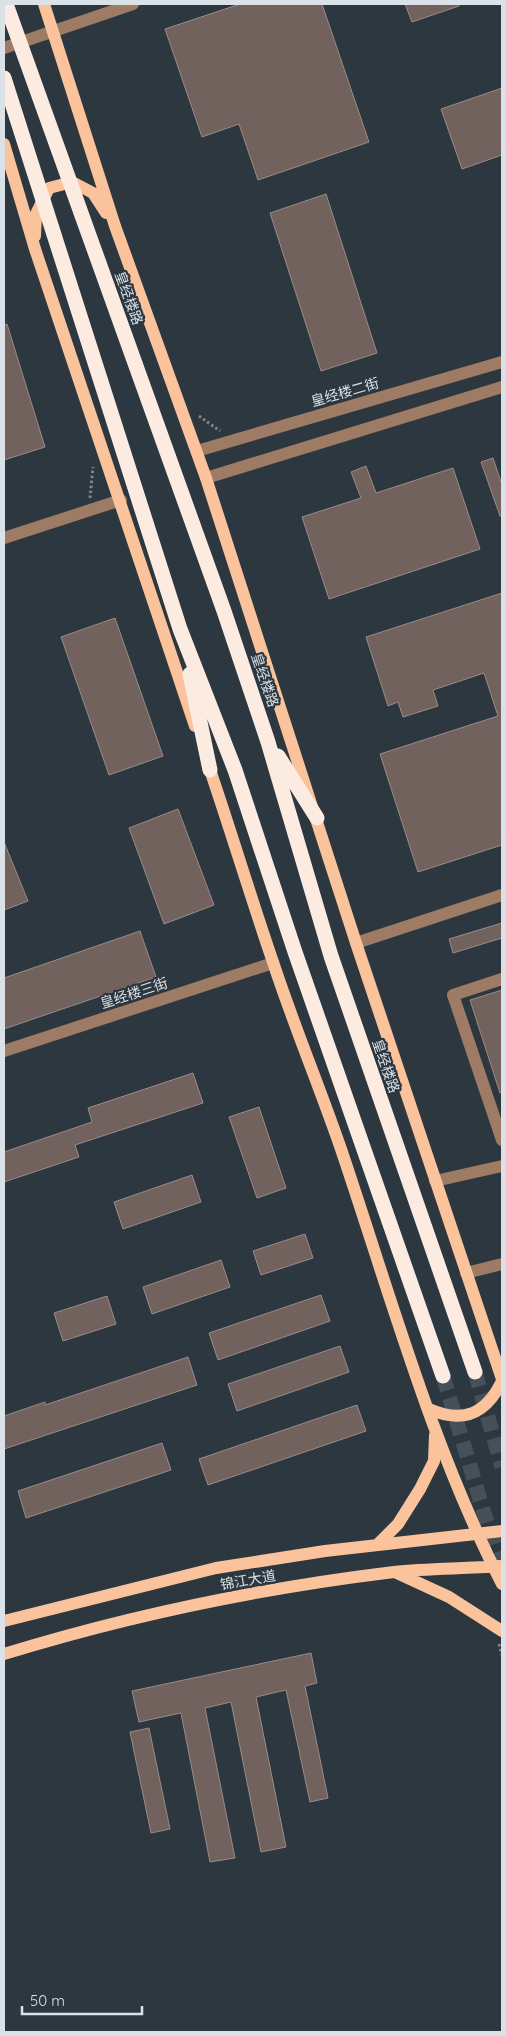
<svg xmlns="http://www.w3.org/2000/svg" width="506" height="2036" viewBox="0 0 506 2036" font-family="Quicksand,'Noto Sans SC',sans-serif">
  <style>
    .building { fill: #72625e; stroke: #9b8b86 }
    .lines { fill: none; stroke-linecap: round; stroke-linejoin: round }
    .highway-tunnel { stroke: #465058; stroke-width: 15; stroke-dasharray: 15 8; stroke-linecap: butt }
    .path { stroke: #7d868d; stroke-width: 3; stroke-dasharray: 2.5 2.5; stroke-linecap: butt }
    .minor { stroke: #9d7b64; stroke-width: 12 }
    .major { stroke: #fbc39c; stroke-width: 12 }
    .highway { stroke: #fcebe0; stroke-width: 15 }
    .labels { text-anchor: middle; stroke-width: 4.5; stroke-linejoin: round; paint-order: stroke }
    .street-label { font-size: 14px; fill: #dae1e7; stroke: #2c373f }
  </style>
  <rect width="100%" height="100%" fill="#2c373f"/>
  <path class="building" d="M240,4H322L369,142L258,180L239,124L202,137L165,29Z
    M405,4H459V6L412,22Z
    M502,88V155L462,169L441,109Z
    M326,194L377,353L321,371L270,213Z
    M7,324L45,447L4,460V325Z
    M493,458L502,485V516H500L481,462Z
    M366,466L376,493L453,468L480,549L329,599L302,517L361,498L351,472Z
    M502,593V845L418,872L380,754L498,716L484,673L433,690L438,706L403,717L398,702L388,706L366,637Z
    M115,618L163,756L109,775L61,637Z
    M178,809L214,905L164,924L129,828Z
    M4,842L28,901L4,910Z
    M502,923V938L453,953L449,939Z
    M140,931L156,977L4,1029V978Z
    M502,990V1092L500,1093L470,1000Z
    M193,1073L203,1103L75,1145L79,1157L4,1182V1152L92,1122L88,1108Z
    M259,1107L286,1188L257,1198L229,1117Z
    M192,1175L201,1202L123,1229L114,1202Z
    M305,1234L313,1258L261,1275L253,1251Z
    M221,1260L230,1287L152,1314L143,1287Z
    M321,1295L330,1321L218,1360L209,1333Z
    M107,1296L116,1324L63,1341L54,1313Z
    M340,1346L349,1372L237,1411L228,1384Z
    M188,1357L197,1385L4,1449V1416L45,1402V1405Z
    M357,1405L366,1431L208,1485L199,1459Z
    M162,1443L171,1470L26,1518L18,1491Z
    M311,1653L317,1683L305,1686L328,1798L310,1802L286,1690L256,1697L286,1847L261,1852L231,1702L205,1708L235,1858L210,1862L181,1713L139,1722L132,1691Z
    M149,1728L170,1829L151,1833L130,1732Z"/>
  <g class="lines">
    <path class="highway-tunnel" d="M475,1372L502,1467
      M443,1376L485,1516L502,1566"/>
    <path class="path" d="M199,416L220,431
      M90,498L93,467
      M499,1644L502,1655"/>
    <path class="minor" d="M4,48L133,4
      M197,451L502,362
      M206,478L502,387
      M4,538L121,500
      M356,943L502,895
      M502,979L453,995L502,1140
      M4,1051L273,963
      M435,1181L502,1166
      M466,1273L502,1264"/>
    <path class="major" d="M44,4L115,226L206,478L356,943L502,1379
      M4,144L35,249L195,726
      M35,236L36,214L49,188L72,182L93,193L106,213
      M207,761C230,828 250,895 273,962C294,1026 320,1088 342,1152C391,1297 432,1447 502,1584
      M429,1409C463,1424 486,1414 502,1381
      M377,1545L398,1524L420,1489L434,1461L435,1435
      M397,1573L449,1597L502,1631
      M4,1621L216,1568L325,1551L502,1531
      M4,1654C131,1615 262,1588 394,1572C429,1568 464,1569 500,1566"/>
    <path class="highway" d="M6,4L224,611L268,742L331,956L475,1372
      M4,78L180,629L235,770L295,952L443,1376
      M190,674L210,770
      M278,756L317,818"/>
  </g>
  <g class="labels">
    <g class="street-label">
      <text transform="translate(129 298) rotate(70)" y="5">皇经楼路</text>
      <text transform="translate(345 392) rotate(-16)" y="5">皇经楼二街</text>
      <text transform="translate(265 680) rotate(71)" y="5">皇经楼路</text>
      <text transform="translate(134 993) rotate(-18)" y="5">皇经楼三街</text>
      <text transform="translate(386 1066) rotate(71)" y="5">皇经楼路</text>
      <text transform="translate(248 1580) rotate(-10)" y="5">锦江大道</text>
    </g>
  </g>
  <rect width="506" height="2036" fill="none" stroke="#dae1e7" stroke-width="10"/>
  <path d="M22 2006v8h120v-8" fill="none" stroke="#dae1e7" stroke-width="2.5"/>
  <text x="30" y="2006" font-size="15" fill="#dae1e7" stroke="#2c373f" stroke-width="4" paint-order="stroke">50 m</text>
</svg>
